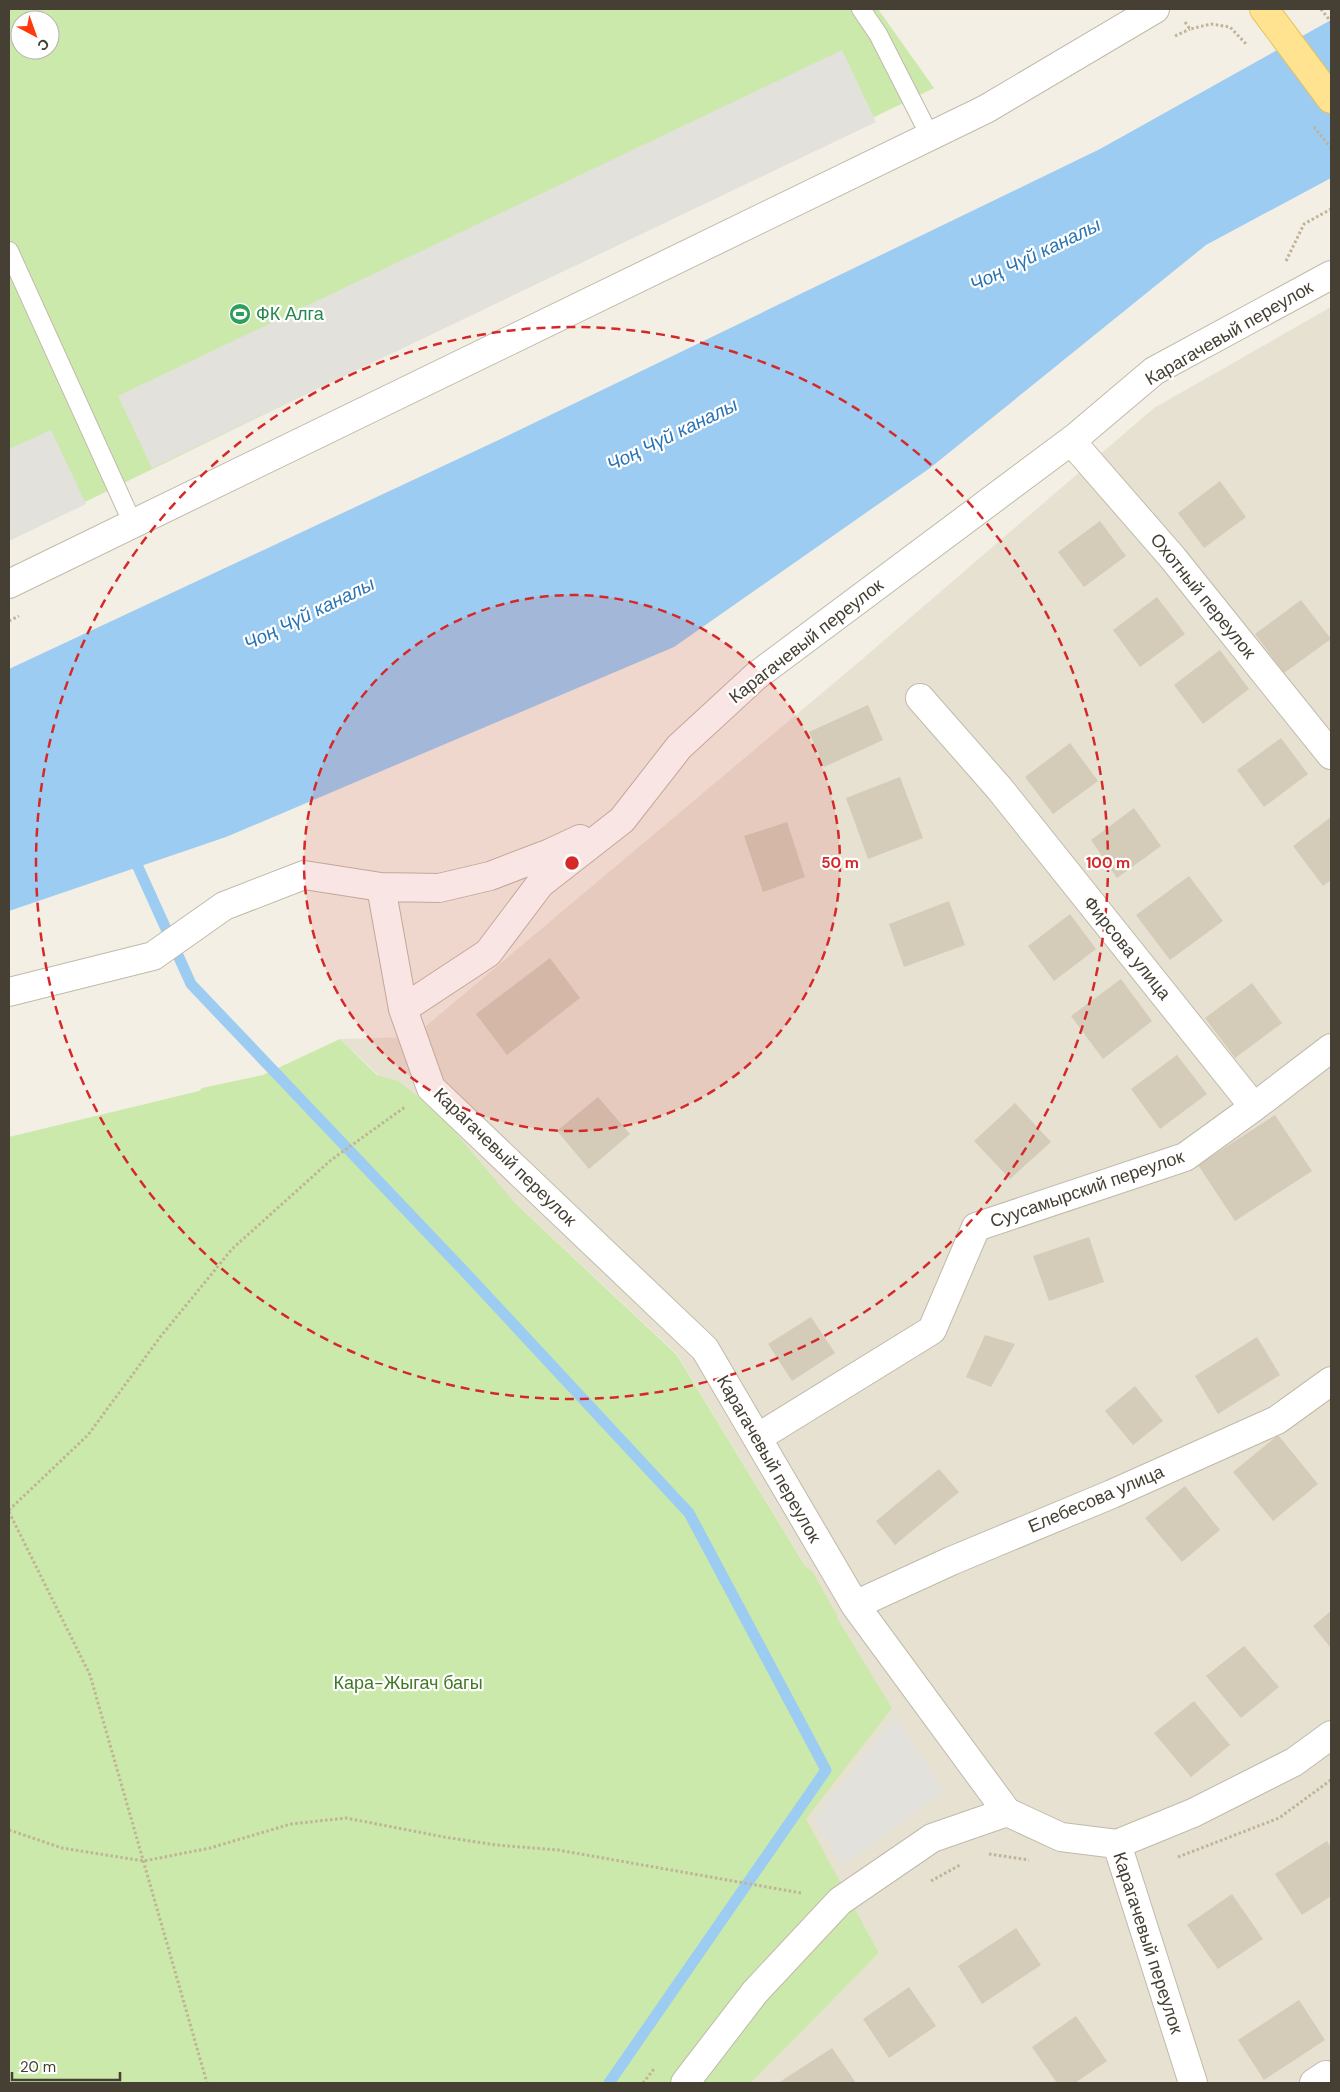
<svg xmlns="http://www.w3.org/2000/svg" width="1340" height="2092" viewBox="0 0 1340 2092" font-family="'DM Sans',sans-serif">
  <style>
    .residential { fill: #e7e1d2 }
    .green { fill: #cbe9ab; fill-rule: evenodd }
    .parking { fill: #e3e1dc }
    .water { fill: #9dccf2 }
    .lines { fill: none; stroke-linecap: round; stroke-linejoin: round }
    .stream { stroke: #9dccf2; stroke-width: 11 }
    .building { fill: #d5cbb9 }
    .lane-casing { stroke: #c1baa9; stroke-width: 20 }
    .street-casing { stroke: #c1baa9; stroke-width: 30 }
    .primary-casing { stroke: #e7c35d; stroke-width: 30 }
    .path { stroke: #c0b397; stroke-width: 3; stroke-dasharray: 2.5 2.5; stroke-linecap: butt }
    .lane { stroke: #fff; stroke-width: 18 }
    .street { stroke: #fff; stroke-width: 28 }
    .primary { stroke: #ffe390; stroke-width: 28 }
    .ring { fill: none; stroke: #d62828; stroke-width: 2.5; stroke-dasharray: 9 6 }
    .labels { text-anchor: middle; stroke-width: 4.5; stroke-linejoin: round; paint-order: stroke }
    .leisure-label { font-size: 18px; fill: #27864d; stroke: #fff; text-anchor: start }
    .street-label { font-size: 18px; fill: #453f34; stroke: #fff }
    .park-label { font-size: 18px; fill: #427825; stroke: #fff }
    .water-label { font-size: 19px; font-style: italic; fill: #2a74b4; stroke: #fff }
    .centre { fill: #d62828; stroke: #fff; stroke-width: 2.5 }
    .ring-label { font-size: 15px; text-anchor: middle; font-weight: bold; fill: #d62828; stroke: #fff; stroke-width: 4.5; stroke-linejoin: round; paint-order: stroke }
  </style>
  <rect width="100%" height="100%" fill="#f3efe4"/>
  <path class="residential" d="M1331,307V2083H751L879,1953L805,1819L891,1708L677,1354L340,1039L413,1037L860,661L1154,408Z"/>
  <path class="green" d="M9,9H878L934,88L9,539ZM20,20H50V50H20Z
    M340,1039L377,1075L398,1081L438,1112L514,1202L677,1355L805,1566L812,1571L837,1615V1618L892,1708L806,1819L879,1953L751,2083H9V1137L199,1091L202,1088L263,1075Z"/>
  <path class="parking" d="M842,50L876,122L152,468L118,396Z
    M51,430L86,504L9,541V449Z
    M895,1716L944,1791L843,1866L813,1820Z"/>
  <path class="water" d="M1331,20V178L1206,245L930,468L674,647L226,837L9,911V669L505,437L1100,149Z"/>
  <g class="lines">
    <path class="stream" d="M138,867L191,984L463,1270L689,1513L826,1770L609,2083"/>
  </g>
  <path class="building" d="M1220,481L1246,517L1204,548L1178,513Z
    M1100,521L1126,556L1084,587L1058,552Z
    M1157,597L1185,634L1140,667L1113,630Z
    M1301,600L1331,639L1284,673L1255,634Z
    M1220,650L1249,689L1203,724L1174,685Z
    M868,705L883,740L824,767L809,732Z
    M1281,738L1308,774L1264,807L1237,770Z
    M1070,743L1098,781L1053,814L1025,777Z
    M900,777L923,838L868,859L846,798Z
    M1134,808L1161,846L1117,878L1091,840Z
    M1331,817V880L1323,886L1293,846Z
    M787,822L805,877L763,892L744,836Z
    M1189,876L1223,921L1170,960L1136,915Z
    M949,901L965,945L904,967L889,924Z
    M1070,914L1096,949L1054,981L1028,946Z
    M550,958L580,998L507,1055L476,1014Z
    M1121,979L1152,1021L1103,1059L1071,1016Z
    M1252,983L1282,1023L1235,1058L1205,1018Z
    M1177,1055L1207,1094L1160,1129L1131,1089Z
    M598,1097L630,1134L589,1169L557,1131Z
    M1015,1103L1051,1142L1010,1179L974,1141Z
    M1275,1115L1312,1171L1235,1221L1198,1165Z
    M1089,1237L1104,1282L1049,1301L1033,1256Z
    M811,1317L835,1353L792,1381L768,1344Z
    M985,1335L1015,1344L991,1387L966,1377Z
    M1257,1337L1280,1375L1218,1414L1195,1376Z
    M1135,1386L1163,1421L1133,1445L1105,1411Z
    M1278,1435L1318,1484L1273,1521L1233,1472Z
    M939,1469L959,1492L895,1545L876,1521Z
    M1185,1486L1220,1530L1182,1562L1145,1518Z
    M1331,1611V1648L1313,1626Z
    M1244,1646L1279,1687L1241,1718L1206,1676Z
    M1194,1701L1230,1745L1191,1777L1154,1733Z
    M1327,1841L1331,1848V1896L1302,1915L1275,1874Z
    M1232,1894L1263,1939L1218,1969L1187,1925Z
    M1016,1928L1041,1965L982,2004L958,1966Z
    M909,1987L936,2026L889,2058L863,2019Z
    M1299,2000L1325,2040L1264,2080L1238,2040Z
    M1076,2016L1107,2061L1075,2083H1057L1032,2047Z
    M832,2048L856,2083H778Z"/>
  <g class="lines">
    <g class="lane-casing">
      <path id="lane" d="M861,9L878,34L930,136
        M9,251L133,524"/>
    </g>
    <g class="street-casing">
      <path id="street" d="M1071,441L1172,557L1331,755
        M9,584L986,109L1155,9
        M920,698L999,788L1254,1107
        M381,887L439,888L490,876L550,853L580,839
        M9,992L153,956L224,906L304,875L381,887L403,1009L431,1088L705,1349L855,1605L1007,1812L1061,1837L1117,1844L1193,1813L1294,1762L1331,1735
        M403,1009L488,953L540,884L622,820L679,747L756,676L1076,437L1154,371L1331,275
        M757,1438L932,1330L976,1227L1185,1157L1254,1107L1331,1048
        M855,1605L951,1561L1112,1494L1277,1420L1331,1381
        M1117,1844L1193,2083
        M685,2083L755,1992L840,1901L932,1838L1007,1812
        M1314,2083L1326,2075"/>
    </g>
    <g class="primary-casing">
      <path id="primary" d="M1264,9L1331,99"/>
    </g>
    <path class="path" d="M1321,9L1331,22
      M1185,22L1190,29L1211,24L1230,27L1247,45
      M1175,36L1190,29
      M1314,127L1331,148
      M1286,261L1304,224L1331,209
      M9,621L19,616
      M9,1510L88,1435L161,1336L232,1249L331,1160L405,1107
      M9,1512L90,1675L207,2083
      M9,1830L62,1848L144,1861L210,1848L291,1824L346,1818L444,1837L496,1845L558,1850L801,1893
      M989,1854L1029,1860
      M1178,1857L1279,1818L1331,1780
      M931,1881L960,1865
      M643,2083L654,2069"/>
    <use href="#lane" class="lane"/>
    <use href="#street" class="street"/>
    <use href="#primary" class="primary"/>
  </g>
  <circle cx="572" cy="863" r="268" fill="#d62828" fill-opacity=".12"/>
  <g class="ring">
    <circle cx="572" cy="863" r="268"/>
    <circle cx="572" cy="863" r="536"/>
  </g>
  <defs>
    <g id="stadium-disc" transform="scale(1.125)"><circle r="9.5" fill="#2e9e5b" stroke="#fff"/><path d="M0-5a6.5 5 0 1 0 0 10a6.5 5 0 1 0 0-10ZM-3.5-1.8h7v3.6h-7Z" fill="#fff"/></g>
  </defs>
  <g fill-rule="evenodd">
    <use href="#stadium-disc" x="240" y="314"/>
  </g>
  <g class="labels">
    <g class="leisure-label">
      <text x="256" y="320">ФК Алга</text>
    </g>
    <g class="street-label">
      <text transform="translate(1229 333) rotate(-30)" y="6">Карагачевый переулок</text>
      <text transform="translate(1203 596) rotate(51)" y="6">Охотный переулок</text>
      <text transform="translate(806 641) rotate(-38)" y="6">Карагачевый переулок</text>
      <text transform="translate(1127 948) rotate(51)" y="6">Фирсова улица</text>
      <text transform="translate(505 1157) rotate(44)" y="6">Карагачевый переулок</text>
      <text transform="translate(1087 1189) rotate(-19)" y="6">Суусамырский переулок</text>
      <text transform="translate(769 1459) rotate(60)" y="6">Карагачевый переулок</text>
      <text transform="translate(1096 1499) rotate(-23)" y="6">Елебесова улица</text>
      <text transform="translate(1148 1943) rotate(72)" y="6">Карагачевый переулок</text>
    </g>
    <g class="park-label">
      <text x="408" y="1689">Кара-Жыгач багы</text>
    </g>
    <g class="water-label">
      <text transform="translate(1035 254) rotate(-26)" y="7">Чоң Чүй каналы</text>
      <text transform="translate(672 434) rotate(-26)" y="7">Чоң Чүй каналы</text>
      <text transform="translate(309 613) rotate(-26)" y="7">Чоң Чүй каналы</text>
    </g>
  </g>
  <circle cx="572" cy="863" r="8" class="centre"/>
  <g class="ring-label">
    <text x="840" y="868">50 m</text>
    <text x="1108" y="868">100 m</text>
  </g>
  <rect width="1340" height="2092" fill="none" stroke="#453f34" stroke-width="20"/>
  <g transform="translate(35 35) rotate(139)"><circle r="24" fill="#ffffff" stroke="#b5b2ae"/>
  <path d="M0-4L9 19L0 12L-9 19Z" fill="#ff3b0e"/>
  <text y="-8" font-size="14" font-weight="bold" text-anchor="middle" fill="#453f34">С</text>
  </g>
  <path d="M12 2072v8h108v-8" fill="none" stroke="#453f34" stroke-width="2.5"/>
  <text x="20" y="2072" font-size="15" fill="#453f34" stroke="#ffffff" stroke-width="4" paint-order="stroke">20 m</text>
</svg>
